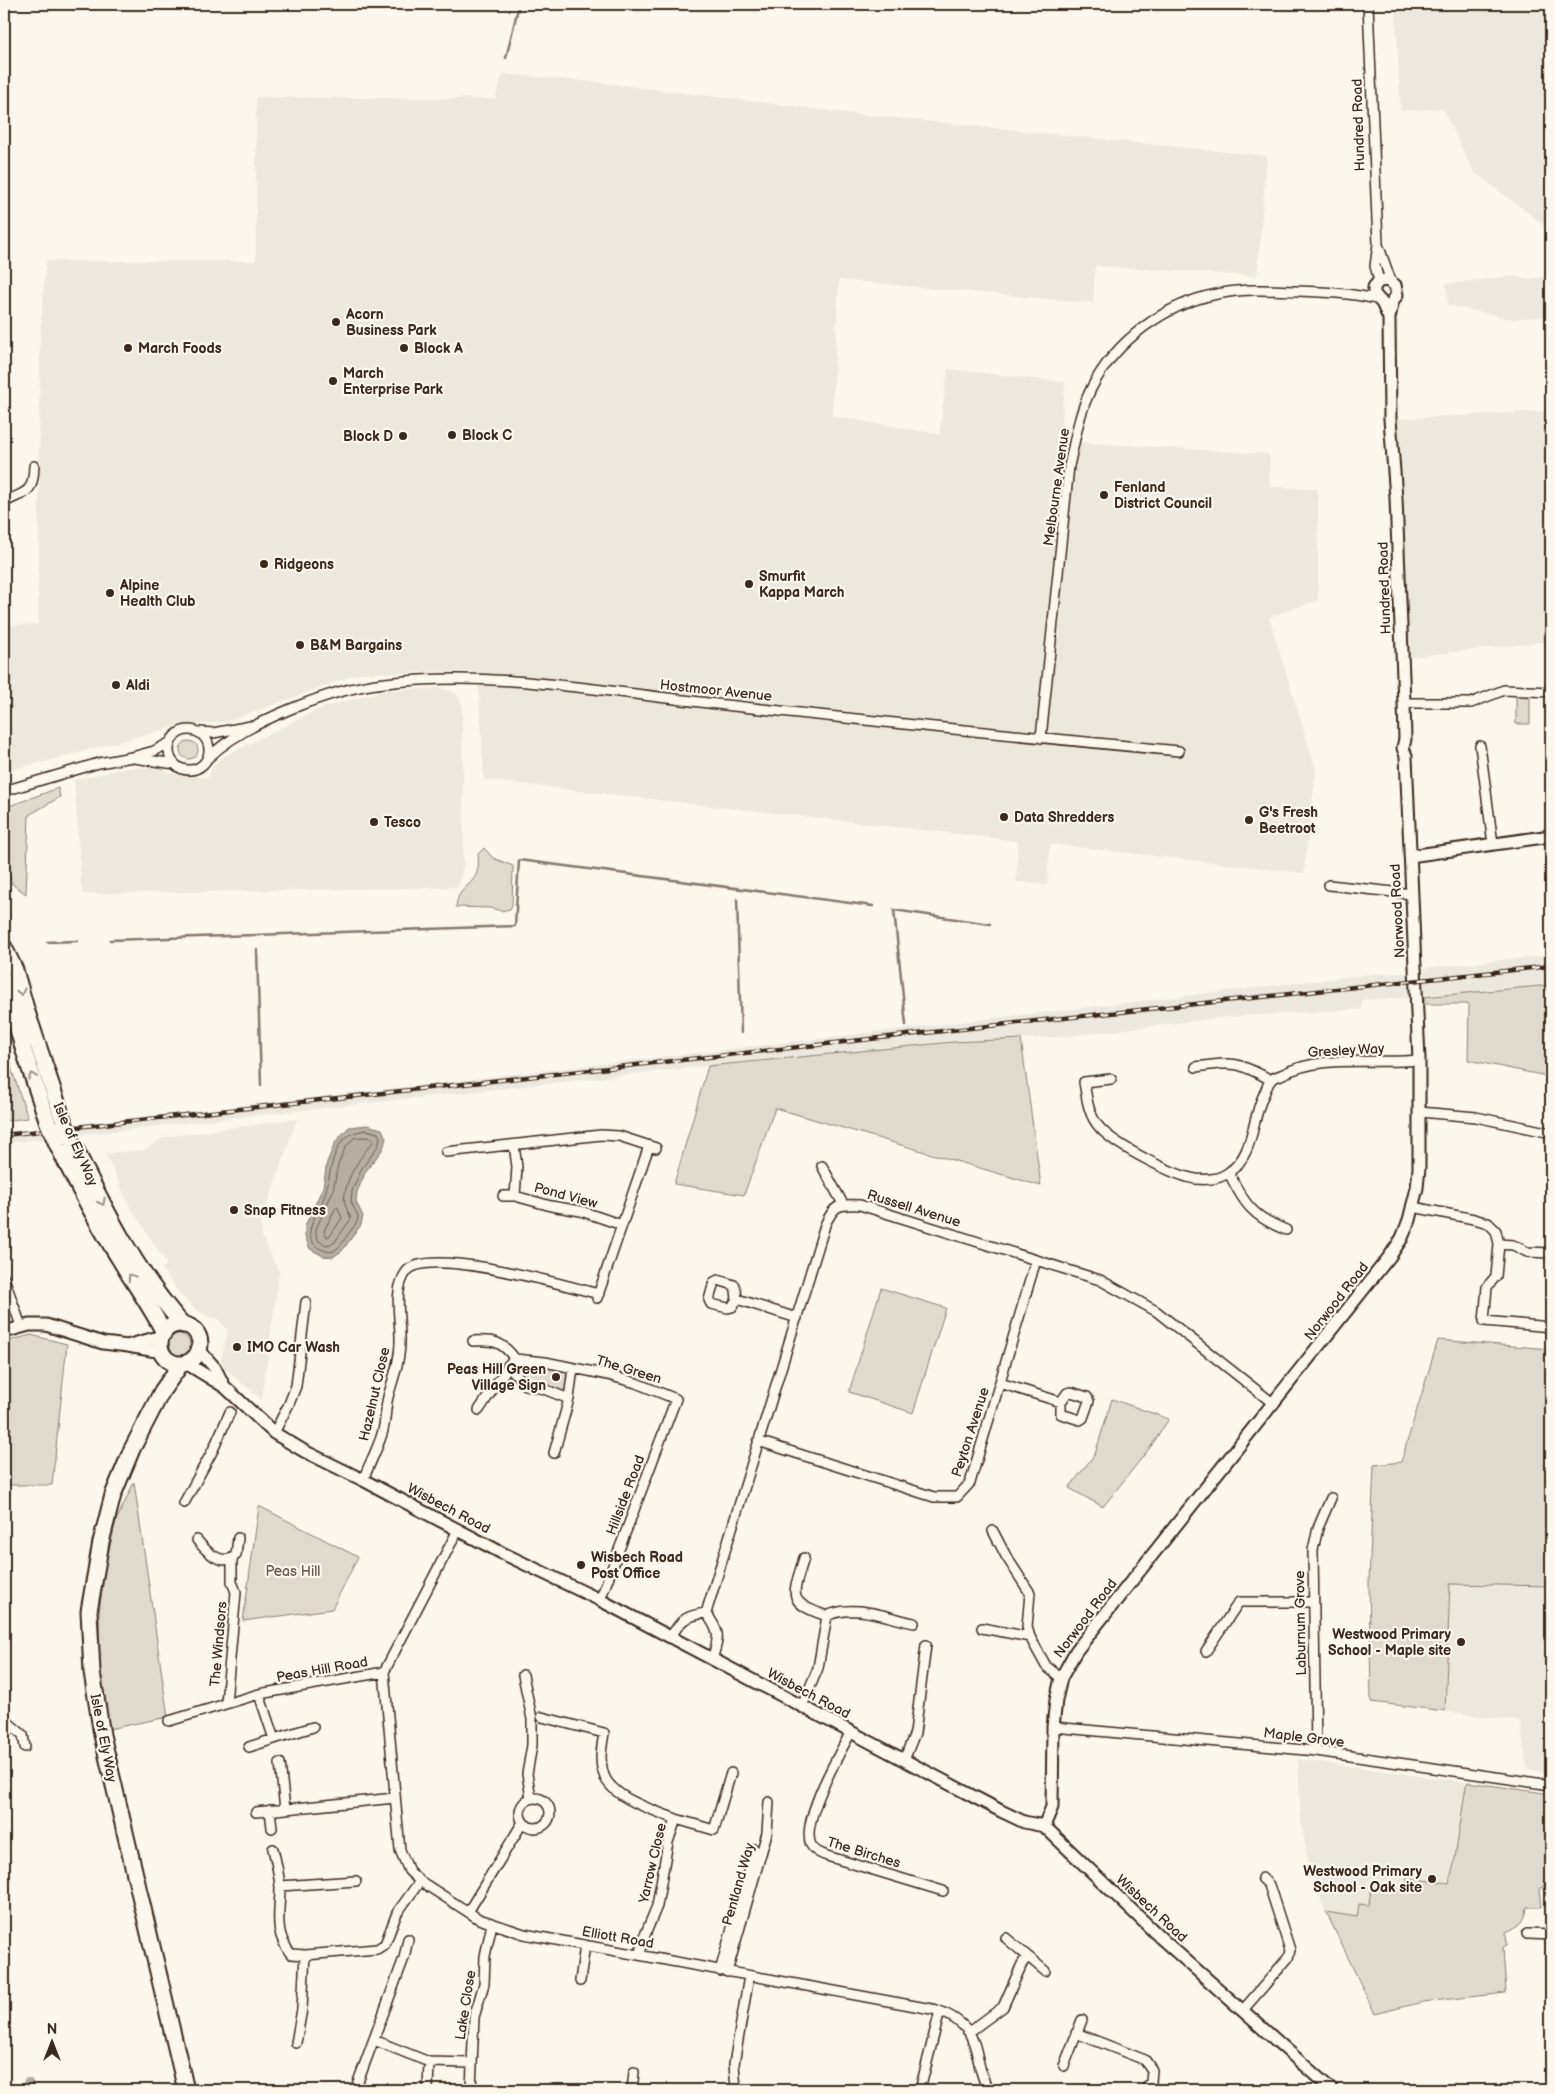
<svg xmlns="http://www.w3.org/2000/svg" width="1555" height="2094" viewBox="0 0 1555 2094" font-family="'Balsamiq Sans',sans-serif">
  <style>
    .built { fill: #ede8dd }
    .green { fill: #dfd9ce; stroke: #8d8276 }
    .water { fill: #b6aea2; stroke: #85796d }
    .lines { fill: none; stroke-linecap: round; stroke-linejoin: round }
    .shore { stroke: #6c5f53; stroke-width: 1 }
    .stream { stroke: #85796d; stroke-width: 2.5 }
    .canal { stroke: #b6aea2; stroke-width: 10 }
    .street-casing { stroke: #3b2a1e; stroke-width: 12 }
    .secondary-casing { stroke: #3b2a1e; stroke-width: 15 }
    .highway-casing { stroke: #3b2a1e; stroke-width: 19 }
    .street { stroke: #fbf7ec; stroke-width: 9 }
    .secondary { stroke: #fbf7ec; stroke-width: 11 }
    .highway { stroke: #fbf7ec; stroke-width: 15 }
    .rail-casing { stroke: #3b2a1e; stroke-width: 4.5 }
    .rail { stroke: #fbf7ec; stroke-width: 2.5; stroke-dasharray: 8; stroke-linecap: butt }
    .highway-bridge-casing { stroke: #3b2a1e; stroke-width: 19; stroke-linecap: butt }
    .highway-bridge { stroke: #fbf7ec; stroke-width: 15 }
    .oneway { stroke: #9b9085 }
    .poi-dot { fill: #3b2a1e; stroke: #fbf7ec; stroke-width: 2 }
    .labels { text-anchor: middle; stroke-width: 4.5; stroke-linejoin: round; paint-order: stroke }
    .street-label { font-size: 14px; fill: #3b2a1e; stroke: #fbf7ec }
    .poi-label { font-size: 14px; font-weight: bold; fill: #3b2a1e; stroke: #fbf7ec; text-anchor: start }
    .park-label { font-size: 14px; fill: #64564a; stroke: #fbf7ec }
  </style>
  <rect width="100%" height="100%" fill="#fbf7ec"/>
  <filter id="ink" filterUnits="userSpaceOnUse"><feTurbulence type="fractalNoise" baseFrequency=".02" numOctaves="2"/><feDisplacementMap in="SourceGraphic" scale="10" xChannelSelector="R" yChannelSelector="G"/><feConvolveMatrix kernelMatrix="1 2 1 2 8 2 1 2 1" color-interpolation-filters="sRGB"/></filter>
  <g filter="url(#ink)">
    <path class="built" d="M1395,4H1551V244L1544,225L1473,171L1443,109L1401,111Z
      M503,74L596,82L848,113L1267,156L1257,276L1095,266L1093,303L839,280L832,416L939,434L948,369L1065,382L1060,441L1269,454L1270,487L1318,489V600L1269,617L1316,770L1304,873L1050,844L1047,885L1016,882L1018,841L484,780L478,672L360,673L229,721L170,728L40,763L4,771V626L38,624L40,339L46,261H256V97L495,99Z
      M1514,276L1526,279L1551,276V316L1512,319L1448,305L1446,284Z
      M1551,411V641L1402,658L1390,419Z
      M441,688L455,692L460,698L462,706L464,845L463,867L458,887L82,894L74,780L127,768L161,767L170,773L208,778L213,767L221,758L308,714L328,706L387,690Z
      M1551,955V985L1424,997L1362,1000V1009L1227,1017L1061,1037L953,1042L708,1066L4,1143V1132L181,1113L1372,974L1424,973V968Z
      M297,1119L261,1223L262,1237L279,1272L262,1400L224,1368L221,1359L228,1331L217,1318L209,1317L195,1309L179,1293L162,1269L167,1264L129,1205L105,1153L145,1150L164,1137Z
      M1372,1504L1551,1557V1773L1527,1769L1520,1721L1371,1702L1369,1582Z
      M1298,1759L1551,1794V1887L1540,1888L1542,1907H1527L1523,1922L1518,1927L1506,1932L1507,1945L1503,1947L1506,1993L1423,2002L1375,2014L1323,1906L1310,1870L1301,1825Z"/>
    <path class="green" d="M1516,697L1530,698V724H1516Z
      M180 750a9 9 0 1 1 18 0a9 9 0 1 1-18 0Z
      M58,788L60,797L29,815L26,894L12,884L4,856V808Z
      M484,848L493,858L513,866L512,905L510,909L501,911L491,908L456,907C458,881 482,889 478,854Z
      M1551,985V1077L1468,1060L1469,1004H1424V997Z
      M1021,1039L1041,1186L775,1108L744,1195L674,1184L708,1066L953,1042Z
      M4,1047L28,1118L4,1121Z
      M881,1288L946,1308L913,1413L849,1392Z
      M168 1345a11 11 0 1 1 22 0a11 11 0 1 1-22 0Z
      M31,1335L67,1344L52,1485H4V1342Z
      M1438,1340L1551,1349V1586L1450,1584L1445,1711L1371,1702L1369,1582L1374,1465L1401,1462Z
      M533,1362L563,1370C570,1375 566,1385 565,1393C548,1388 527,1385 517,1368L518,1365Z
      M1112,1399L1169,1419L1152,1445L1103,1507L1069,1488L1095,1454Z
      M134,1482L168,1717L109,1729L100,1665L99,1613L105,1567L116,1521Z
      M259,1506L358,1557L332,1609L243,1621Z
      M1468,1782L1551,1794V1887L1540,1888L1542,1907H1527C1526,1922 1519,1926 1506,1932L1507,1945L1503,1947L1506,1993L1423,2002L1375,2014L1326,1912L1357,1917L1359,1904L1368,1905L1372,1888L1405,1892L1407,1878L1449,1883L1454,1864L1466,1786Z"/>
    <path class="water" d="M367,1125L382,1129L386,1138L383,1149L366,1171L357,1192L356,1202L363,1216L361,1225L342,1251L333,1257L323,1256L310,1249L305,1237V1226L323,1187L327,1162L336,1141L349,1127Z"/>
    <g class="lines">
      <path class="shore" d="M366,1130L378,1133L380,1138L378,1146L362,1168L352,1191L351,1202L358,1216L357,1222L339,1247L332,1252C322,1251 311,1246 310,1235C309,1224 318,1212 322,1203C330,1184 329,1161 340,1144C347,1134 355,1132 366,1130Z
        M366,1137L372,1138L373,1142C361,1155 341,1185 345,1204C346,1209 350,1214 351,1219L334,1243L326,1245L319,1241L316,1235V1229L333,1191L338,1165L345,1148L354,1138Z
        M338,1208L342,1218L330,1236L327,1237L324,1231L335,1209Z"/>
      <path class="stream" d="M506,58L519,4
        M737,899L741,1033
        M110,940L515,926L519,860L873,906
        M47,942L77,941
        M257,950L261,1085
        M906,1025L894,910L990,924"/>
      <path class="canal" d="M28,2090V2083"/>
      <g class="street-casing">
        <path id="street" d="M1368,4L1378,244L1375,266L1379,281
          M1379,247L1391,281
          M4,502C27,491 33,494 34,466
          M1404,703H1471L1504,690L1551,692
          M169 750a20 20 0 1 1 40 0a20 20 0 1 1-40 0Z
          M200,732L213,733L251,726
          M1041,738L1069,466C1075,440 1079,413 1091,389C1115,341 1165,304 1217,294C1244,288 1270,290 1297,291C1324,292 1350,293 1376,299
          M1480,746L1493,844
          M134,758L175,764
          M208,758C245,722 333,688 385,683C492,670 601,691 708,703C865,721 1022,736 1179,751
          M4,791L99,763L132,757L154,751L171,742
          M1329,885L1412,894
          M1196,1067C1234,1062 1236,1061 1271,1080
          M1111,1079L1084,1082C1087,1099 1088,1115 1100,1128C1115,1145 1174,1176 1196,1179C1207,1180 1221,1179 1229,1172C1255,1154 1251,1120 1264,1094C1266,1090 1268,1083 1271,1080C1273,1078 1278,1076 1281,1075C1323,1053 1373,1065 1419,1060
          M1420,1112L1476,1117L1551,1133
          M514,1145L517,1167L515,1196
          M446,1152L601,1135L619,1136L656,1148
          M822,1166L843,1204
          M1229,1173C1244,1204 1253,1217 1286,1230
          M503,1196H515L551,1206L581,1211L622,1225
          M1413,1207L1474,1219L1488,1223L1496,1231L1499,1244L1496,1276L1487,1287L1484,1321L1551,1327
          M1499,1244L1513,1245L1527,1252L1551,1253
          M4,1278L21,1326
          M597,1298L649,1146
          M737,1299L732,1307L728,1308L711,1304L709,1300L714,1282L718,1280L734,1285L736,1290L737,1299L797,1318
          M473,1341C494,1340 502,1341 515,1359L545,1362L608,1375L636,1383L676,1399L600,1600
          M508,1365L525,1385L544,1389L569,1399
          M1000,1383L1061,1402L1067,1393L1071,1392L1087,1397L1089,1401L1083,1418L1080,1420L1061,1414V1402
          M479,1410L511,1362
          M274,1433L289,1404L296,1386L306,1302
          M758,1441L934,1497H957L970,1483L1036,1260
          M554,1453L569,1399L573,1368
          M363,1480C369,1465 377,1450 382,1434C386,1422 385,1409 388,1397C393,1379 400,1361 400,1342C401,1320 392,1290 407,1271C429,1246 567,1286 599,1294
          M184,1503L213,1450L230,1412
          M993,1531L1006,1556L1030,1593L1027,1627L1030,1637
          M197,1540C206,1551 222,1568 236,1555L238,1538
          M804,1558C793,1595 785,1602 827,1616C852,1603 886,1617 914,1623
          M706,1613L825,1225C834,1205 838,1204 860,1205L1100,1280L1156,1311L1274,1404
          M982,1628L1030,1637L1046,1666L1061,1678
          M670,1638C681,1620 684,1616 706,1613C721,1633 719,1636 712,1660
          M1206,1651L1239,1602H1313
          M384,1672L400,1850L409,1871L420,1881L479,1919L524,1934L937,2010C986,2029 970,2054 988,2090
          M523,1675L532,1719V1745L527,1774L531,1798
          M259,1694L274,1739L313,1727
          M226,1703L236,1592L232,1582V1559
          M802,1706L818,1668L827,1616
          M542,1717L604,1733C602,1746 599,1759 603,1772C609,1798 654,1810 676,1819L668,1842L657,1906L645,1935L640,1954
          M4,1719L23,1735L25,1747
          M169,1721L259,1694L384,1672L458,1530
          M1053,1727L1316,1751L1551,1785
          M851,1732C839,1754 800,1822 811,1845C814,1851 821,1854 827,1856L943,1891
          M249,1747L274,1739
          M1316,1751L1313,1550L1318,1528L1331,1498
          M904,1760L915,1733L926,1645
          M280,1763L285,1809
          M520 1813a15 15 0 1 1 30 0a15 15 0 1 1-30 0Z
          M270,1810L272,1828
          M256,1812L395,1798
          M676,1819L714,1830L731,1773
          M273,1849C276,1861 279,1874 280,1887C280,1913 273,1932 291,1954L305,1955
          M280,1886L356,1881
          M468,1912L523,1822
          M1527,1934L1551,1935
          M1006,1938L1045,1971
          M720,1971L754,1849
          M727,1972L767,1833L769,1802
          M580,1981L585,1945
          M1243,2010L1288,1958L1290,1950L1269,1885L1262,1878
          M969,2032L1003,2007L1022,1964L1027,1957
          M1076,2033L1145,2060L1152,2070L1151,2082L1145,2090
          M374,2040L429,2062L471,2063
          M296,2043L302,2009L305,1955L377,1949L385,1944L397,1913L420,1881
          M1064,2066L1082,2020
          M355,2090L404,1958L408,1939
          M428,2090L429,2062
          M471,2090L474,2017L484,1984L485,1956L492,1924
          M632,2090L634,2072
          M736,2090L734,2064L749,1976
          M920,2090L940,2011"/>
      </g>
      <g class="secondary-casing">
        <path id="secondary" d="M1410,856L1551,836
          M4,1332L29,1325H46L103,1343L128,1346L162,1352
          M130,1345L162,1336
          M199,1350L215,1368L224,1386
          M186,1363L225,1387L274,1433L304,1451L363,1480L502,1553L600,1600L1001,1811L1024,1822L1044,1826L1163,1940L1332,2090
          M1044,1826L1052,1807L1053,1727L1056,1700L1061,1678L1076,1651L1091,1632L1390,1256L1402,1238L1409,1220L1417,1188L1419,1168V1060L1406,756L1403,748L1405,739L1404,703L1396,498L1390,419L1389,318L1393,300L1397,295L1395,285L1386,280L1379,281L1374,287V294L1382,303L1389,318"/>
      </g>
      <g class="highway-casing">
        <path id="highway" d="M4,947L15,970L27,1012L63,1120
          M4,980L24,1051L48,1123
          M72,1142C103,1206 135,1271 183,1325
          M57,1144C77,1185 98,1225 122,1263C136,1287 152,1308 164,1333
          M160 1344a20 20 0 1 1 40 0a20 20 0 1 1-40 0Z
          M181,1364L162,1391L132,1449L113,1495L101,1542L89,1611L92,1672L102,1735L186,2090"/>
      </g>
      <use href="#street" class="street"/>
      <use href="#secondary" class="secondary"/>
      <use href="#highway" class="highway"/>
      <g class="rail-casing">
        <path id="rail" d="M4,1135L952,1030L1551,966"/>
      </g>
      <use href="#rail" class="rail"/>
      <g class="highway-bridge-casing">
        <path id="highway-bridge" d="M63,1120L72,1142
          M48,1123L57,1144"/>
      </g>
      <use href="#highway-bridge" class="highway-bridge"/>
    </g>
    <defs><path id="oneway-chevron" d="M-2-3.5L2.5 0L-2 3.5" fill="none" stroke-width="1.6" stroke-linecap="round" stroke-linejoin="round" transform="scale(1.25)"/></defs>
    <g class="oneway">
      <use href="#oneway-chevron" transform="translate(21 992) rotate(75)"/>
      <use href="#oneway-chevron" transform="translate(32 1076) rotate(-109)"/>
      <use href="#oneway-chevron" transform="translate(102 1202) rotate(62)"/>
      <use href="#oneway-chevron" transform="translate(131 1277) rotate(-124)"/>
    </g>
  </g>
  <g class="poi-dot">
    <circle cx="336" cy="322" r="5"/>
    <circle cx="128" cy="348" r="5"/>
    <circle cx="404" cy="348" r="5"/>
    <circle cx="333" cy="381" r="5"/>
    <circle cx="452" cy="435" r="5"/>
    <circle cx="403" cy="436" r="5"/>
    <circle cx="1104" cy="495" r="5"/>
    <circle cx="264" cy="564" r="5"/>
    <circle cx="749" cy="584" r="5"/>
    <circle cx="110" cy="593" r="5"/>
    <circle cx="300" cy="645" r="5"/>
    <circle cx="116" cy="685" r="5"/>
    <circle cx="1004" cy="817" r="5"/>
    <circle cx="1249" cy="820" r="5"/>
    <circle cx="374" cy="822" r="5"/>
    <circle cx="234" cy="1210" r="5"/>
    <circle cx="237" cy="1347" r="5"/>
    <circle cx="556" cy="1377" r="5"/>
    <circle cx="581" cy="1565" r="5"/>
    <circle cx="1461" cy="1642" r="5"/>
    <circle cx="1432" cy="1879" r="5"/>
  </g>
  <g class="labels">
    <g class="street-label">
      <text transform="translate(1358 125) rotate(-92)" y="5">Hundred Road</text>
      <text transform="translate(1056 487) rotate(-82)" y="5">Melbourne Avenue</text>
      <text transform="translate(1384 588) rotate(-92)" y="5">Hundred Road</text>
      <text transform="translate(716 690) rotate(6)" y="5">Hostmoor Avenue</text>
      <text transform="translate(1397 911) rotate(-93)" y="5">Norwood Road</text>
      <text transform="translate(1346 1050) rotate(-3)" y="5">Gresley Way</text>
      <text transform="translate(76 1144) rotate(66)" y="5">Isle of Ely Way</text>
      <text transform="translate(566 1195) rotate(15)" y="5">Pond View</text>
      <text transform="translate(914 1208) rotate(17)" y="5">Russell Avenue</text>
      <text transform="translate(1336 1301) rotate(-52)" y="5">Norwood Road</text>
      <text transform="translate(629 1369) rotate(17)" y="5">The Green</text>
      <text transform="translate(374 1394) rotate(-77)" y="5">Hazelnut Close</text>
      <text transform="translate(970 1432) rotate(-72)" y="5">Peyton Avenue</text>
      <text transform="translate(625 1495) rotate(-69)" y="5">Hillside Road</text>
      <text transform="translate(449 1508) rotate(28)" y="5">Wisbech Road</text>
      <text transform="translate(1085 1618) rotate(-53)" y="5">Norwood Road</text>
      <text transform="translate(1300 1623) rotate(-91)" y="5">Laburnum Grove</text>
      <text transform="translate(218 1644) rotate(-85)" y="5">The Windsors</text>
      <text transform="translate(322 1669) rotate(-10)" y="5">Peas Hill Road</text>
      <text transform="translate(809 1693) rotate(28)" y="5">Wisbech Road</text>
      <text transform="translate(1304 1737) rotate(7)" y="5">Maple Grove</text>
      <text transform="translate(104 1738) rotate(79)" y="5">Isle of Ely Way</text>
      <text transform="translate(864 1852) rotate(17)" y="5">The Birches</text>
      <text transform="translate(652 1863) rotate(-77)" y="5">Yarrow Close</text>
      <text transform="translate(738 1884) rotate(-74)" y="5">Pentland Way</text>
      <text transform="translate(1152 1908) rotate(43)" y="5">Wisbech Road</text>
      <text transform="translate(618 1937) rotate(10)" y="5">Elliott Road</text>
      <text transform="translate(465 2005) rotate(-81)" y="5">Lake Close</text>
    </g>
    <g class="poi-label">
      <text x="346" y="319">Acorn<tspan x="346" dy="16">Business Park</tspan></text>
      <text x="138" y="353">March Foods</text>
      <text x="414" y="353">Block A</text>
      <text x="343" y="378">March<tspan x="343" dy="16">Enterprise Park</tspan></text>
      <text x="462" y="440">Block C</text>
      <text x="393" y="441" text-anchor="end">Block D</text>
      <text x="1114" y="492">Fenland<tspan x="1114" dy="16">District Council</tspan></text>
      <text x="274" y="569">Ridgeons</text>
      <text x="759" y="581">Smurfit<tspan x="759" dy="16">Kappa March</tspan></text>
      <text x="120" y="590">Alpine<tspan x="120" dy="16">Health Club</tspan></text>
      <text x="310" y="650">B&amp;M Bargains</text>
      <text x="126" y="690">Aldi</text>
      <text x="1259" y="817">G's Fresh<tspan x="1259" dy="16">Beetroot</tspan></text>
      <text x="1014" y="822">Data Shredders</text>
      <text x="384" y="827">Tesco</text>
      <text x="244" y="1215">Snap Fitness</text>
      <text x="247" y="1352">IMO Car Wash</text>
      <text x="546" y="1374" text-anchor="end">Peas Hill Green<tspan x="546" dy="16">Village Sign</tspan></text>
      <text x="591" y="1562">Wisbech Road<tspan x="591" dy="16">Post Office</tspan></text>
      <text x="1451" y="1639" text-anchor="end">Westwood Primary<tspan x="1451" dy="16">School - Maple site</tspan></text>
      <text x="1422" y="1876" text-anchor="end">Westwood Primary<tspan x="1422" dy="16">School - Oak site</tspan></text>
    </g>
    <g class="park-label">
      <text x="293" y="1576">Peas Hill</text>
    </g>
  </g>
  <rect width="1555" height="2094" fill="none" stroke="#fbf7ec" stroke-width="20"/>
  <rect x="10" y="10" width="1535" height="2074" fill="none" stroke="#3b2a1e" stroke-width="2" filter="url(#ink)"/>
  <g transform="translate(52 2042)" stroke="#fbf7ec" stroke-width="4" paint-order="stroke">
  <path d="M0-4L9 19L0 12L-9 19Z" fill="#3b2a1e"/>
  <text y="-8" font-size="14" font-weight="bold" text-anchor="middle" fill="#3b2a1e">N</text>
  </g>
</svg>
